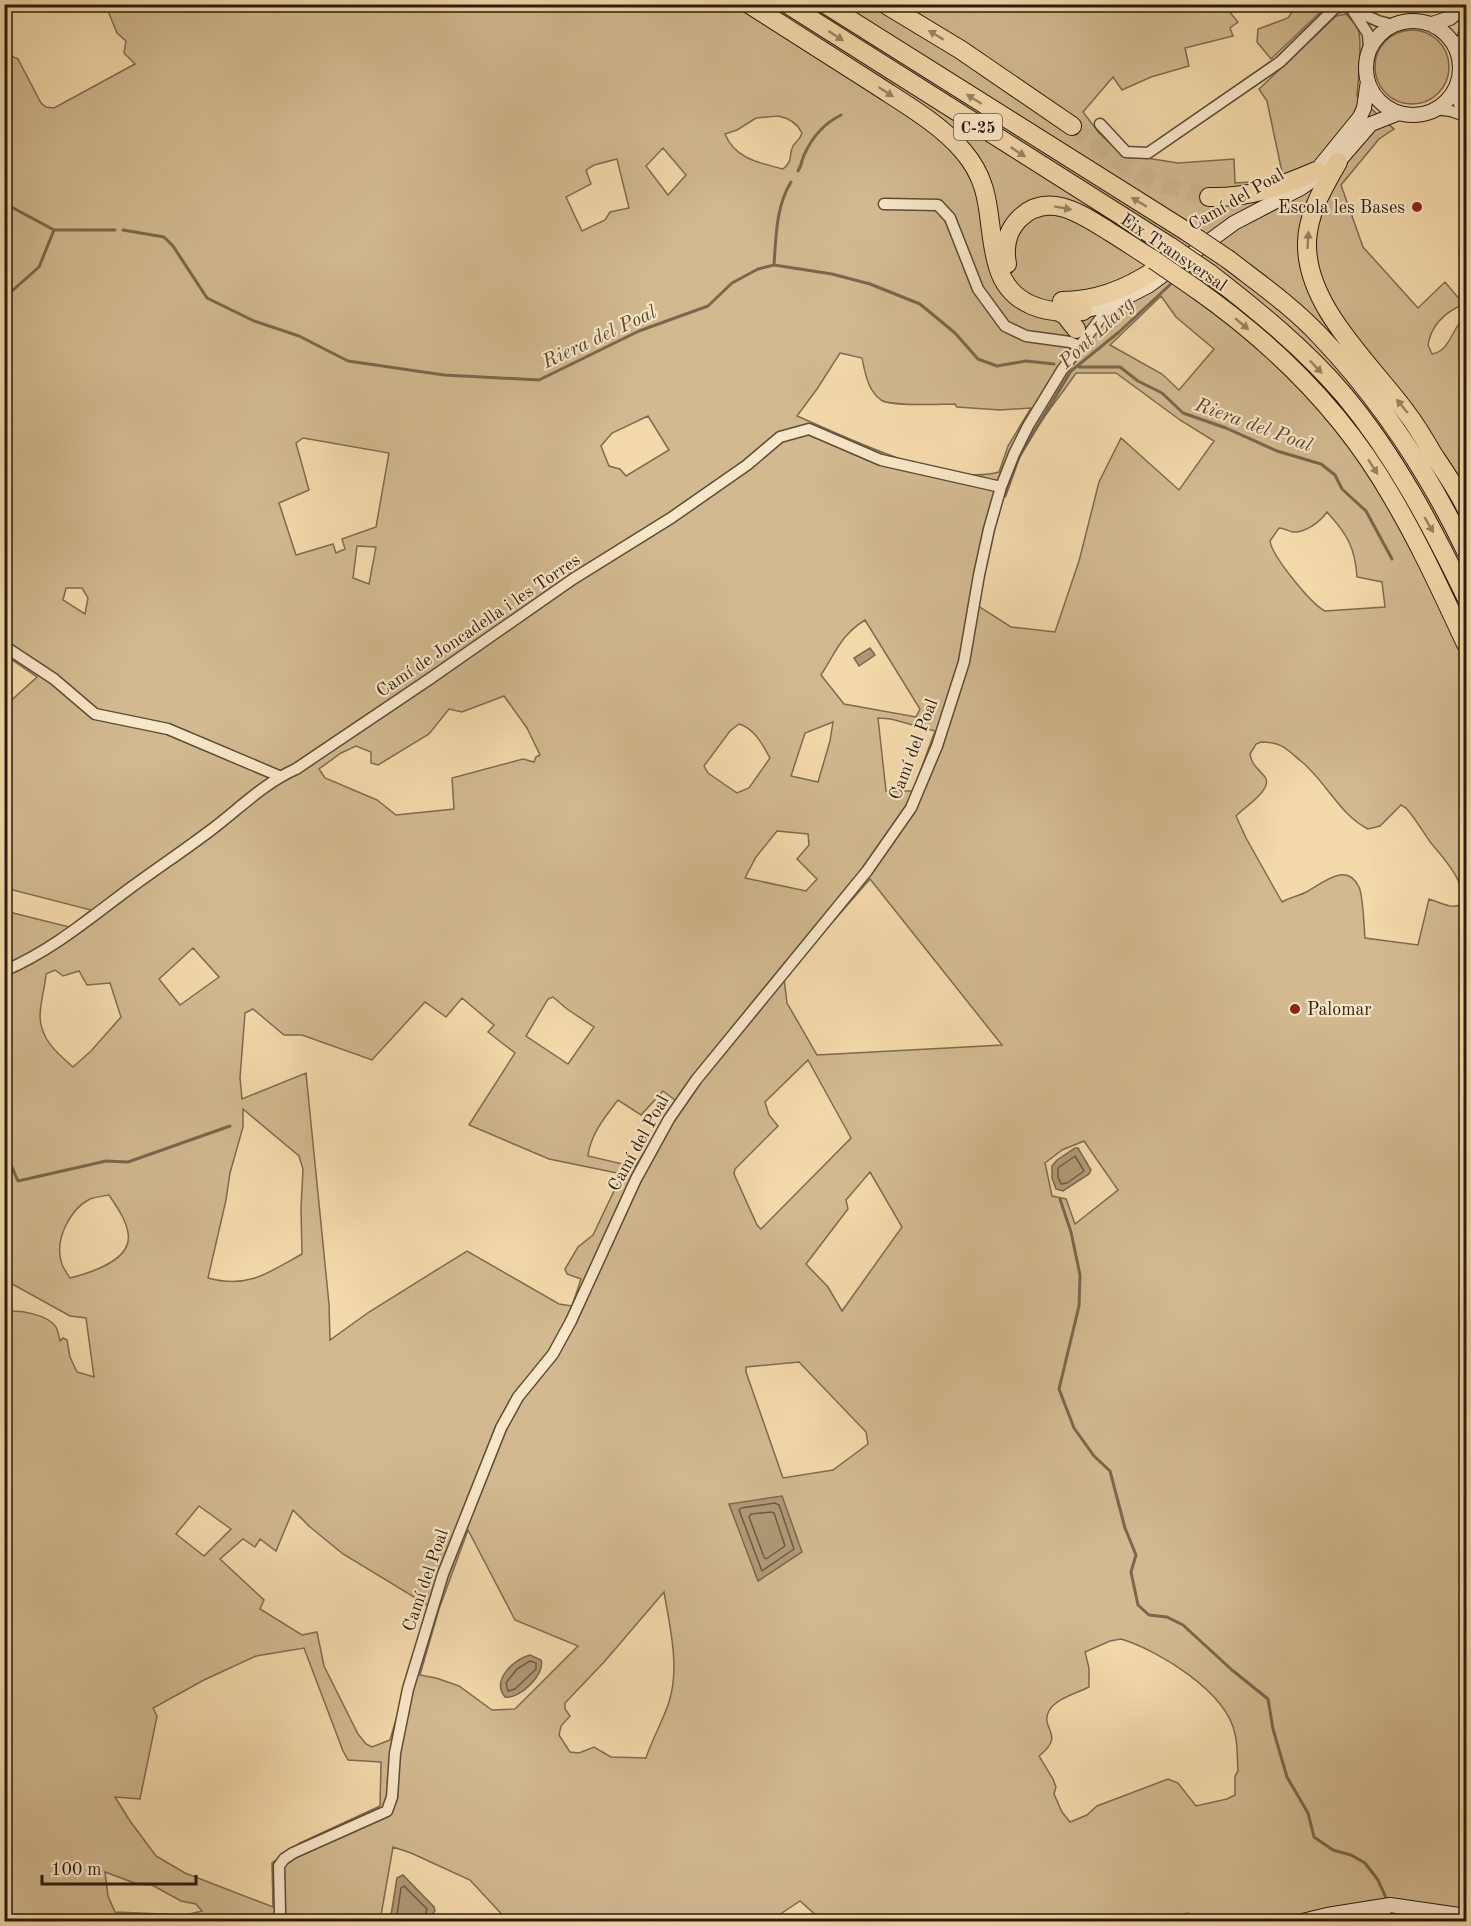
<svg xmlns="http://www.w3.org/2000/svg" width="1471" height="1926" viewBox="0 0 1471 1926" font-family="'Old Standard TT',serif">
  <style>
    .green { fill: #d2b990; stroke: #7e6b50; stroke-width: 1.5; fill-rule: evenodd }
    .water { fill: #af9975; stroke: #7a674c; stroke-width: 1.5 }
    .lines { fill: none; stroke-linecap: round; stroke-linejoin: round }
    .shore { stroke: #6c5b42; stroke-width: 1.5 }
    .stream { stroke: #7a674c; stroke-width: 3 }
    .highway-tunnel { stroke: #ccb38b; stroke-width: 18; stroke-dasharray: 18 9; stroke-linecap: butt }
    .street-casing { stroke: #5c4c36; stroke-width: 13 }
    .secondary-casing { stroke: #2a1d0f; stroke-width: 16 }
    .highway-casing { stroke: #2a1d0f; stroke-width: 20 }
    .street { stroke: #f8e6c8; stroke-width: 10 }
    .secondary { stroke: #f8e6c8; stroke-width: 14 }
    .highway { stroke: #f4d9aa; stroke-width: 18 }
    .highway-bridge-casing { stroke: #2a1d0f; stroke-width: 20; stroke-linecap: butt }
    .highway-bridge { stroke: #f4d9aa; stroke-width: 18 }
    .oneway { fill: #998464 }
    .poi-dot { fill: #8f2418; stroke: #f8e6c8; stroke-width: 2 }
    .labels { text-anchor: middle; stroke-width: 4.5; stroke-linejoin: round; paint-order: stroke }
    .shield { fill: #f8e6c8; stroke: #685946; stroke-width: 1.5 }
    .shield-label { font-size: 16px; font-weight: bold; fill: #2a1d0f }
    .street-label { font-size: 18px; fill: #2a1d0f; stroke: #f8e6c8 }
    .poi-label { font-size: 18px; fill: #2a1d0f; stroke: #f8e6c8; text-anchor: end }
    .water-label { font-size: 20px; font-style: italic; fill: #594833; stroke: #f8e6c8 }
  </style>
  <rect width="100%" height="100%" fill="#f4d9aa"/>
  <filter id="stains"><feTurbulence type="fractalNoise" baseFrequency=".00333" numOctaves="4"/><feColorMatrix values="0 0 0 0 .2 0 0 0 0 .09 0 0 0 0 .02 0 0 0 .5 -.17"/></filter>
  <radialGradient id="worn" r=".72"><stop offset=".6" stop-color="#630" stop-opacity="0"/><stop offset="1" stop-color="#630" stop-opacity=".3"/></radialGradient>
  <path class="green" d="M100,5H1224L1238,22L1230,28L1233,36L1185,48L1189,66L1151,77L1122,90L1113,77L1083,112L1099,133L1121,154L1178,163L1234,159L1235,183L1267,181L1283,177L1267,101L1259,89L1336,16L1346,14C1350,19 1356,24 1358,29C1363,42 1358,80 1357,96L1394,129L1379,139L1341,185L1363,247L1418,308L1445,282L1461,301L1466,297V307L1462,305C1444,313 1431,326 1428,345L1432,354C1451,351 1452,326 1466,316V1921L1201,1922L1199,1918L1188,1913L1152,1922H831L818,1917L800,1901L776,1917L777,1921H508L470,1880L411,1853L393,1847L380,1921H5V1313C17,1308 48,1315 56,1327C58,1331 59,1336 60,1341L63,1338L67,1340L70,1357L77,1372L94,1377L86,1318L70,1316L5,1280V911L69,927L91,910L5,888V706L37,677L5,655L4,46L9,55L18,59L41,103L46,107L54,108L135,64L124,53L126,41L117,33L108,11L103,12ZM778,116C789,118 797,123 802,133C800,140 797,140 793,146C788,155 794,160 783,169C760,163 735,159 725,134L737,130L756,118ZM663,148L686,175L668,195L646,166ZM617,159L629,208L610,212L605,220L582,231L566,197L591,184L586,170L594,165ZM1161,296L1176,317L1214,349L1179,390L1162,374L1110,345ZM840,353L862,358C865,373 868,391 881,400C892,407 940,404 955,404L957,407L1000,410L1031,408L1008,446L999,472C945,487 849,438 797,416L817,389ZM1076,373H1116L1180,420L1214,441L1179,490L1121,438L1099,482L1079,561L1055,632L1011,627L978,606C987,555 997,504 1020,457C1034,427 1057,401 1076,373ZM648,416L669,450L626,476L620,469L609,466L601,446L612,433ZM303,438L389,453L376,527L342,539L345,549L336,553L333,544L296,555L279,503L309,490L296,443ZM1327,512C1347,534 1355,547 1357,577L1382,582L1385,607L1325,611C1311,604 1272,556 1270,541L1279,528C1284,528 1288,531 1293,532C1305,533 1320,522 1327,512ZM357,546L376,547L369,584L353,578ZM66,588H82L88,598L85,614L63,600ZM865,620L920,709L916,717L844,704L821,675C836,652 841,635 865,620ZM504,696L527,728L540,755L536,757L534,762L523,759L452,778L454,809L396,815L377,800L325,778L319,769L341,753L356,746L371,752V763L378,765L429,734L449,709L462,712ZM878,718L891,719L935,731L913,791H886ZM833,722L830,741L818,782L791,776L805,733ZM739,724C754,728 763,745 770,758L749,788L737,793L708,773L704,766L730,731ZM1261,742C1283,742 1287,750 1302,762C1326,782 1340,815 1368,829L1380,826L1401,805L1406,808C1416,819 1422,831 1431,843C1443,857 1468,885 1462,904C1451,910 1440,902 1429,899L1418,945L1365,938C1364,927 1363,895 1359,887C1347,861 1323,883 1308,891C1300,896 1290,897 1282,902L1246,838L1236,816C1243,808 1274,789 1265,777C1258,768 1252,766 1250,754L1256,744ZM777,831L808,834L809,845L797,859L817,879L806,891L745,878L756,857ZM870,879L1002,1045L817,1055L787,1003L784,978ZM193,948L219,977L180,1005L159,979ZM55,970L63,976L79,971L87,985L110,983L121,1017L91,1051L73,1067C57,1053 41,1040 40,1017C40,1003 45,988 46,974ZM553,997L567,1009L594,1027L568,1064L526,1036L548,999ZM462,998L494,1025L488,1032L515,1053L469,1125L549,1159L622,1174L593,1235L578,1247L565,1269L567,1274L581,1279L572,1306L559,1304L467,1251L369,1312L330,1340L329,1304L306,1073L242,1099L240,1078L245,1013L253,1009L284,1035H302L372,1060L425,1002L446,1017ZM808,1060L851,1138L761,1229L757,1225L734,1174L735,1169L778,1126L769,1115L765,1102ZM663,1091L676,1101L635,1167L588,1156C590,1135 605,1117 618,1100L641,1115ZM243,1109L299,1156L303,1169L301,1208L302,1254C268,1273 248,1289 208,1278L226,1200L230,1173L243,1127ZM1084,1141L1118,1190L1075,1224L1066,1199L1052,1196L1045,1163L1062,1150ZM870,1172L902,1227L842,1311L828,1287L806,1264L848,1209L846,1200ZM109,1195C116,1206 126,1219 128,1233C133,1260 90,1273 70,1278C67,1273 62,1267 61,1261C55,1239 70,1209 90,1199C96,1197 103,1196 109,1195ZM799,1362L866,1432L868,1444L833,1470L783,1478L746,1372V1367ZM199,1506L231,1529L204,1556L176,1534ZM293,1510L310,1527L343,1554L429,1606L390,1740L372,1747L366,1744L358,1734L324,1666L317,1632L302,1635L260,1609L264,1600L220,1559L243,1539L255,1547L260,1539L276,1551ZM468,1530L515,1620L578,1646L515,1709L492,1710L459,1686L436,1678L420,1675L439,1609ZM664,1592C670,1627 680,1668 669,1702C663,1721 652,1739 646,1758L611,1757L594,1747L579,1753L570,1752L559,1735L561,1726L570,1716L565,1709V1703L605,1661ZM1121,1639C1158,1650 1227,1692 1235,1734C1238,1745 1237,1759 1238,1771L1235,1776V1795L1227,1799L1196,1806L1178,1783L1168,1779L1097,1806L1087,1815L1070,1822L1062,1812L1054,1794L1056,1787L1053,1779L1039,1756C1067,1734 1039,1729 1049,1711C1055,1699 1077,1693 1089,1687V1668L1085,1652L1110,1641ZM304,1648L343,1751L348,1760L381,1762L380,1806L300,1843L272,1863L273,1907L185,1873L156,1856L130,1821L115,1797L140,1799L157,1716L153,1708L204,1680L256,1656ZM105,1872L137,1884L152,1885L181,1901L196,1904L202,1911L186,1915L115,1912L108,1896Z
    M1297,5H1328L1271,59L1257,42L1258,29L1288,18Z
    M1368,5H1438L1426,8L1403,7L1374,10Z
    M1375 67a37 37 0 1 1 74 0a37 37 0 1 1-74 0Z"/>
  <path class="water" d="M870,648L875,655L859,666L854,658Z
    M1075,1148H1078L1091,1170L1089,1174L1063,1191L1056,1189L1052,1178V1166L1057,1160Z
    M782,1496L802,1552L758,1581L729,1504Z
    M530,1655L541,1660C546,1674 519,1700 505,1697C491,1680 514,1659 530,1655Z
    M403,1875L434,1907L435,1911L427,1921H390L397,1878Z"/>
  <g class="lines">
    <path class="shore" d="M1075,1156L1084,1171L1067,1183L1061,1184L1058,1177V1168Z
      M775,1503L779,1505L794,1549L762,1571L739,1510L741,1508Z
      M771,1512L774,1513L785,1546L766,1559L764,1557L749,1517L751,1514Z
      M530,1661L536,1663V1669L515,1689L508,1691L506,1683L517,1669Z
      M396,1922L401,1888L404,1886L427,1909L423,1922"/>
    <path class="stream" d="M798,171C802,165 802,158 805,153C813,136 825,123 841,115
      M4,203L54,230H115
      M123,230L164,237L173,246L207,298L254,321L299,336L348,361L444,375L539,380L639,331L708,306L732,283L758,269L774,265L832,274L870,284L920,304L955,333L978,359L997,366L1026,361L1054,364
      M774,265C776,237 776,206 791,182
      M4,298L39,267L54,230
      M1079,367H1120L1138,381L1162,393L1183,413L1226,428L1277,451L1321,464L1335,475L1342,489L1366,511L1392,559
      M1005,496L1019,457L1071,371L1119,332L1173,282
      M4,1160L11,1165L18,1181L106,1161L128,1162L230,1126
      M1060,1199L1071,1232L1080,1275L1079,1306L1059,1389L1074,1428L1094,1456L1110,1471L1125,1528L1136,1555L1131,1572L1138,1605L1149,1615L1167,1617L1183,1625L1232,1670L1268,1699L1273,1729L1287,1777L1308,1813L1314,1837L1333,1850L1351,1855L1365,1863L1378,1880L1387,1900"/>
    <path class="highway-tunnel" d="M1072,126L1112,157L1155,182L1209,197"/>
    <g class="street-casing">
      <path id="street" d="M1353,11L1368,34L1369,50
        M1455,90L1458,102L1466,117
        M1436,109L1451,111L1465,116
        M1100,124L1126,152L1148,153L1280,62L1335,8L1345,6L1378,21L1393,25
        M884,204L938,205L950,218L978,289L1005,326L1026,336L1070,342L1079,346
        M4,646L54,679L95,714L168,729L279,776
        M4,971C53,950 91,917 133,886C159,867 186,849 211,830C239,809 264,783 296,769L431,678L573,579L671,518L747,465L780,437L809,429L881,460L1001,487
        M277,1922L280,1912L279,1866L284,1859L293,1853L387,1811L392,1797L395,1753L408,1689L443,1574L501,1428L518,1397L553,1354L571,1321L636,1179L669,1119L696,1080L867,871L911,808L937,746L964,662L979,575L989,529L1001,487L1014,454L1028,426L1062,370L1111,304"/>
    </g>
    <g class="secondary-casing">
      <path id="secondary" d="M1366 68a47 47 0 1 1 94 0a47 47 0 1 1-94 0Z
        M1432,24L1450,18L1466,4
        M1459,56L1466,33
        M1321,165L1360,117L1364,108L1368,81
        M1083,311L1113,304L1148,286L1234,223L1301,188L1338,162L1371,124L1399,113
        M1383,1906L1384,1922
        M1298,1922L1327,1915L1390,1905L1466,1916"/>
    </g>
    <g class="highway-casing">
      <path id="highway" d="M749,4C791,31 833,58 876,85C905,104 940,124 963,151C996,189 985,225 998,267C1010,306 1047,315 1083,311
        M787,4L1171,247
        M825,4L1189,233
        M885,4L961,50L1072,126
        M1338,162C1324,187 1308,212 1307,242C1305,306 1371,364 1406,412C1416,425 1425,440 1433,454C1445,472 1457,489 1466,508
        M1209,197C1250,198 1279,187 1316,171
        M1229,260C1260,284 1293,307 1320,336C1379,398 1429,474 1466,551
        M1007,264C1004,248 1007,232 1018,220C1047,189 1083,215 1110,232C1125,241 1139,251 1154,260
        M1209,273C1257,310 1305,349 1344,395C1395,456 1432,527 1466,597
        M1196,289C1274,344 1344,413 1392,497C1420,544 1443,595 1466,644
        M1062,301C1095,301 1128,288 1155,270
        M1059,312L1065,315L1076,329"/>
    </g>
    <use href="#street" class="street"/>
    <use href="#secondary" class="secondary"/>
    <use href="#highway" class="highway"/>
    <g class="highway-bridge-casing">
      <path id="highway-bridge" d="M1189,233L1229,260
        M1171,247L1209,273
        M1154,260L1196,289"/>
    </g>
    <use href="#highway-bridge" class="highway-bridge"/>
  </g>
  <defs><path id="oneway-solid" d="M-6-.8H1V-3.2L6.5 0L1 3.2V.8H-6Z" transform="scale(1.5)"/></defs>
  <g class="oneway">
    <use href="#oneway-solid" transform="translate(936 35) rotate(-149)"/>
    <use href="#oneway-solid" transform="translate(836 36) rotate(33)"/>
    <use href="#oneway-solid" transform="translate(886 92) rotate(33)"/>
    <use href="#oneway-solid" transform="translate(974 99) rotate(-148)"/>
    <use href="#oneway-solid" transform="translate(1018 152) rotate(33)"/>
    <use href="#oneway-solid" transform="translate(1139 202) rotate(-149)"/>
    <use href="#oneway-solid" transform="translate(1063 208) rotate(10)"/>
    <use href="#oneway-solid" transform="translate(1308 240) rotate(-87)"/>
    <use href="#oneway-solid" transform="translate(1242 324) rotate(40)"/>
    <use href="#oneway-solid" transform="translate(1316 367) rotate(46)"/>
    <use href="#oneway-solid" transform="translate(1402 406) rotate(-129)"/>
    <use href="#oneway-solid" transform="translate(1373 467) rotate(57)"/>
    <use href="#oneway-solid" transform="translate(1429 525) rotate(60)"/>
  </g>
  <g class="poi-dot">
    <circle cx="1417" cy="207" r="6"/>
    <circle cx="1295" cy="1009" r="6"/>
  </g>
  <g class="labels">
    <rect class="shield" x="954" y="114" width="48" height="26" rx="4.5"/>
    <g class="shield-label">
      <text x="978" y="133">C-25</text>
    </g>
    <g class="street-label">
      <text transform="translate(1236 199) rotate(-30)" y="6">Camí del Poal</text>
      <text transform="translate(1174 252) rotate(34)" y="6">Eix Transversal</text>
      <text transform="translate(478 625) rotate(-34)" y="6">Camí de Joncadella i les Torres</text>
      <text transform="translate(913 749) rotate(-69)" y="6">Camí del Poal</text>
      <text transform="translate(638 1143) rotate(-61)" y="6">Camí del Poal</text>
      <text transform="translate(425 1580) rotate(-71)" y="6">Camí del Poal</text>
    </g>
    <g class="poi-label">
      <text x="1405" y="213">Escola les Bases</text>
      <text x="1307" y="1015" text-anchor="start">Palomar</text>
    </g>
    <g class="water-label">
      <text transform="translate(1096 332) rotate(-43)" y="7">Pont Llarg</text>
      <text transform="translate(599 336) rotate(-25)" y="7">Riera del Poal</text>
      <text transform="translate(1254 424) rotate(20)" y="7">Riera del Poal</text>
    </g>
  </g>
  <rect width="1471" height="1926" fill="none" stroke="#f4d9aa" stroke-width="24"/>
  <rect x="6" y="6" width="1459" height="1914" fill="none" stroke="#2a1d0f" stroke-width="3"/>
  <rect x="12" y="12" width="1447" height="1902" fill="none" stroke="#2a1d0f" stroke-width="1.5"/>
  <path d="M42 1875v9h154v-9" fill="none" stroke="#2a1d0f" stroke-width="3"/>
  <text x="51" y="1875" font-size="18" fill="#2a1d0f" stroke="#f8e6c8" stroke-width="4.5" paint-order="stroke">100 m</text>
  <rect width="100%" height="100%" filter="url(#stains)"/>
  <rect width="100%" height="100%" fill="url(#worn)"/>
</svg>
